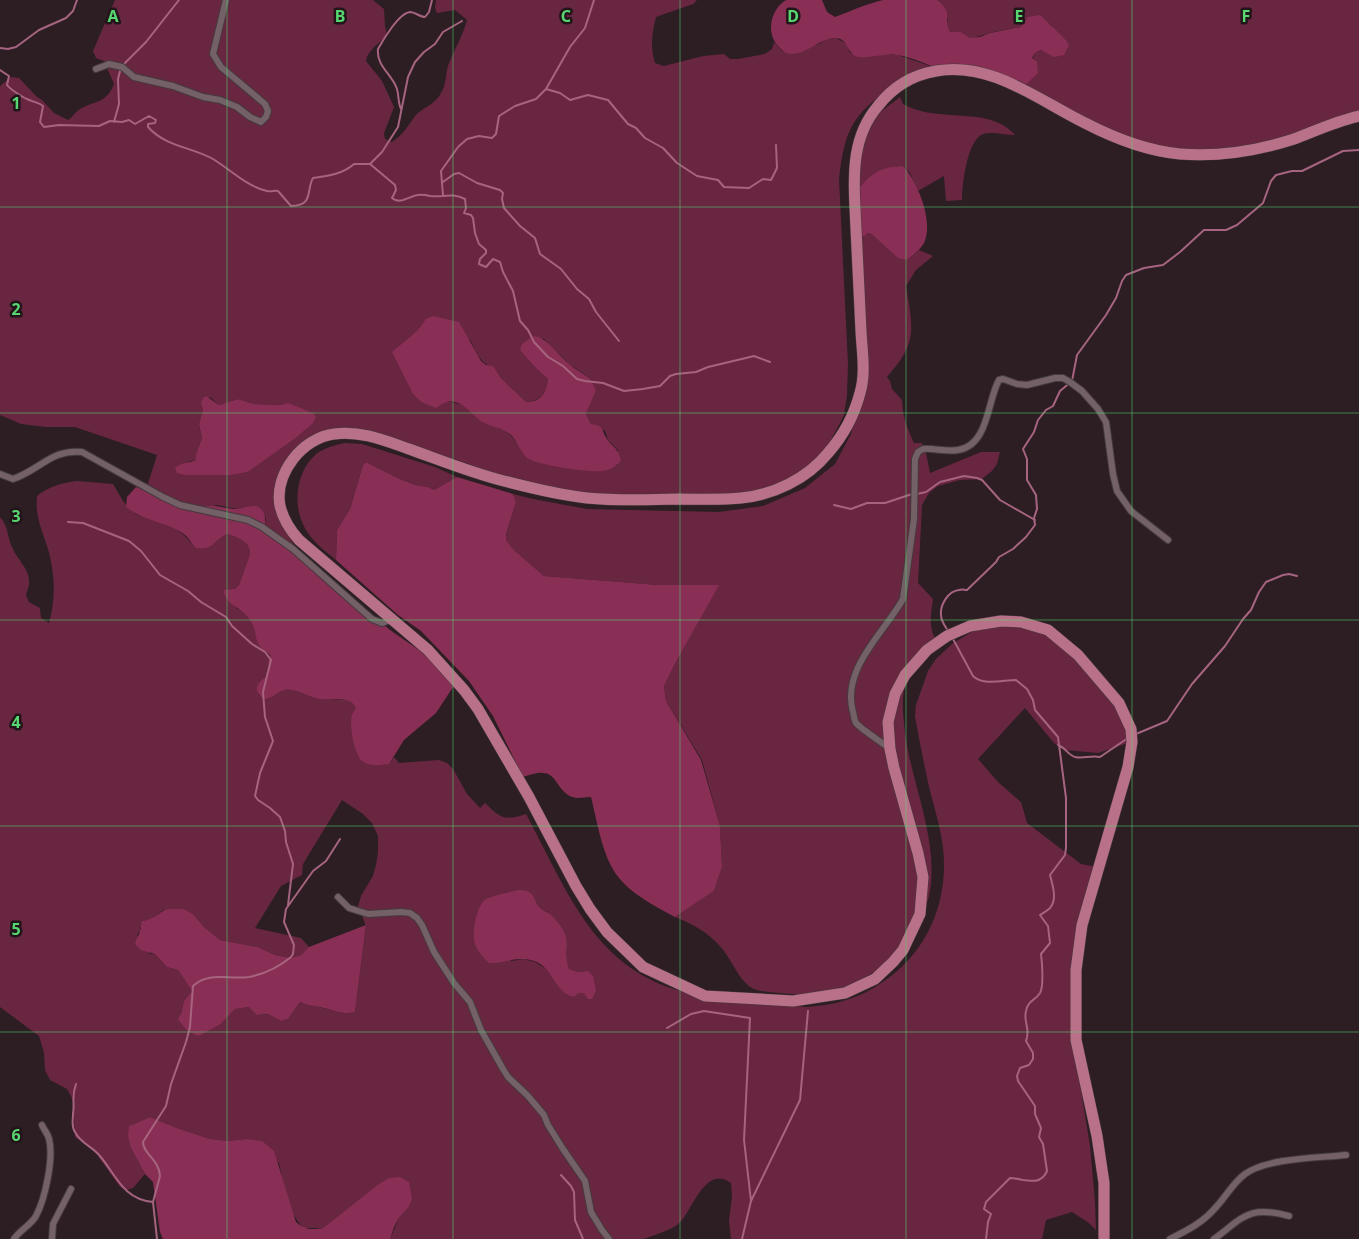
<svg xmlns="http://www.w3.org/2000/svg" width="1359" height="1239" viewBox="0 0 1359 1239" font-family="'Noto Sans',sans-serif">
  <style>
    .green { fill: #692641; fill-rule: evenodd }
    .forest { fill: #892f55 }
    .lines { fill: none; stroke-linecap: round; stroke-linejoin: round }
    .stream { stroke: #a66480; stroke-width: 2 }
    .street-casing { stroke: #453a3d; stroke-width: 8 }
    .highway-casing { stroke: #453a3d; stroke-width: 12 }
    .street { stroke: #736167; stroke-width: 6 }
    .highway { stroke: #b9718a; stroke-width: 11 }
    .grid { fill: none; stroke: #57d671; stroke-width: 1; stroke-opacity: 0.55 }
    .grid-label { font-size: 16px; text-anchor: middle; font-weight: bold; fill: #57d671; stroke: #221519; stroke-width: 5; stroke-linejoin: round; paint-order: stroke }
  </style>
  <rect width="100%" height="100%" fill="#2c1e23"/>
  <path class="green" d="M115,0H373L384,9L385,26L387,36C379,44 368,49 366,61L382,81L394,107L384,133L385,139L392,142C403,135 407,127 415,116C420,109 435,105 441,93C447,84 445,73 449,63C455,49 463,35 467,20L455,10L437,13L435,8L436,0H697L693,4L656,17C652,33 650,47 655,63L664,66L703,56L724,54L730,59H738L765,54L772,49L774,42L783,52L819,44L827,39L836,38L847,44L850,53L898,55L942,70C908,82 868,93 850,130C843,145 841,163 839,179L848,364L847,395L844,415L829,444L801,474L756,495L593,498L492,474L469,464L365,431H326L282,478L287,533L299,554L265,525L266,518L252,506L238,509L217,505L196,509L146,490L157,455L75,427H46L21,424L0,415V86L11,77L19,78L37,97L42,100L54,113L68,120C73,117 75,112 80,109C96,100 106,104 114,84L104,61L96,58L93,51ZM421,325L470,340C476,351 480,364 493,367L501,378L526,402C541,401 546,393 548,379L538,370L543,338L569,364L586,375L596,391L586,414L591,424L605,431L608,440L618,450V465L612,468L601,471L529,459L512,437L506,431L484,423L464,405L451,402H421C402,384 405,366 404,342L418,331ZM210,397L219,405L238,399L254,404L280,405L288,403L293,440L248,472L231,475L186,462L196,460V454L202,438L199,424L203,409Z
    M937,0H1359V112L1298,134L1250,146L1193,151L1135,142L1022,88L1035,53L1066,40L1056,32L1050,24C1031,26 1012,28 993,32C985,34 978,37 970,39L961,32L949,33L946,26L948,20Z
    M900,97L903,104C937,124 990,105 1015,135C1006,135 992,131 983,134C967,140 962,185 962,200L946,201L944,176L918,191L910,173L903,166H896L851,198V173L875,116Z
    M852,228L873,235L907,260L919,250L933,256L916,270L906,286C913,330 918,342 887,377L890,381L892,389L902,400L903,412L907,427L914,443H922L926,453L930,473L981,452H1000L997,464L992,471L982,479L960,480L938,486L929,493L922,505L918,583L933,599C931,613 928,629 937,641C925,656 909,672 904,691C901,705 904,720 905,733C913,794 950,862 920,922C916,929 908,936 903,943C885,964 871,978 844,987C819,996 794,995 769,992C764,991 758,991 754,989C743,985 734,966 728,957C716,937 696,925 675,917L714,891L722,867L720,826L702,760L666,701L664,686L677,660L718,585H658L544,576L514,550L506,540V536L516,502L513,494L533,499L587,509L719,512L763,506L805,488L835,464L851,434L859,401Z
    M345,443L362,444L435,467L457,477L434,490C426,485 423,487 415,485C398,479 382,470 366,462L363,465L350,509L337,530L336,560C325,551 313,542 306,530C292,507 295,473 316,454C324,448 335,445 345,443Z
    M77,481L113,484C118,492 126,508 133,512C140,517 148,517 156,520C168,525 184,532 191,543H214L217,538L227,534C237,537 251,542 250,554L239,585L235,589L236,608L243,611L249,618L255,627L264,651L271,656L268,662L269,673L257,686L259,695L263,699L284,690H293L320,699L348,700L354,703L389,764L394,757L399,763L439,760L447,763L453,769L467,794L480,808L485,803C501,819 505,821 526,814C568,892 595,973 692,994C729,1001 769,1003 806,1007C842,1005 868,995 896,972C936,938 951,885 941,835C938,819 933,803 929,787C924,763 919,740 915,716L916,705L928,671L936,659L952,644L973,631L993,626L1026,624L1062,643L1121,711L1129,731L1128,743L1098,753L1065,750L1054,743L1025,708L978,759L998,782L1021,802L1027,823L1081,864L1097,867L1083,928L1075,1054L1090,1146L1095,1202L1096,1230L1089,1223L1072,1212L1046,1220L1042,1239H731L729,1221L732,1196L731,1183C704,1163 692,1214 677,1225C668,1231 654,1235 644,1239H390L399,1218L408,1208L376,1186L323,1228H304C289,1216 283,1182 279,1163L246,1139L228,1141L210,1139L177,1128L150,1117L129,1126L131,1148L145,1174L133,1188L126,1190L120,1187L93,1149L75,1137L73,1100L67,1089L50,1080L45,1070L44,1053L39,1036L0,1007V517C9,527 7,538 13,549C17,559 29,569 29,580C30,585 27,591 26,595L29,602L40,608L41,618L49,623C56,598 55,574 48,549C42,529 35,518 37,496C49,486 62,483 77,481ZM342,800L363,814L372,823L378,836V852L376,865L373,876L361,896L358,906L366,926L355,1012C343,1015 336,1011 323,1008C315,1006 308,1006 300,1002L288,1019L281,1021L268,1014L260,1015L249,1007L235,1009L221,1024L199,1036L181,1014L184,1001L192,991L178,970L167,967L155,954H150L137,935L140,931L142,921L150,920L163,910L193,914L204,927L220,940L258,947L275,955L291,958L301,955L309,947L301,938L255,928L281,886L302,875L303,864ZM517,890C540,891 532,907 548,912L567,950L566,962L569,969L578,972L588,971L584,993H579L574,997L555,980L546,969L535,962L524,959L511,961L502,895Z"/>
  <path class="forest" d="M786,0H822L827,12L835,17C851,11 866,4 883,0C900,0 920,0 937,0C955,14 942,19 950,32H961L970,38L980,37L990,33L1021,27L1028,17L1040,15L1066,40L1069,45L1064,55L1054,57L1041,50L1035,53L1032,58L1037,62L1038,73L1022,88C1017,86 1011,82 1005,80C985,72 961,75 941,69C926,65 913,57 897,55C885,53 872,58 859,57C846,55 849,37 834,38C818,39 801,60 784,52C783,51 779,47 778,46C766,33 770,10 786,0Z
    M903,166C918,182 934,222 924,243C920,250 913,255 907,260L898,258L873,235L868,233L864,236H859L851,198C867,178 875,167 903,166Z
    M433,316L459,322L481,361L486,365L493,366L501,378L526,402C541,402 546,393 548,379L538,370L520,350L522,344L534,336C549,339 556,353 568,363C580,374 590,373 596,391L586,414L591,424C605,426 601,430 607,439C614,449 617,446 621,460C617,467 610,470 602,471C591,473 536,465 527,458C521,452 517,442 512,436C504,428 494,428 484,423C468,414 459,390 436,408L421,402L413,394L392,352L417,331L426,319Z
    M206,396L219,405L238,399L254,404L280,405L288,403L313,413L316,417L313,423L293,440L248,472L231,475H186L177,473L175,468C182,462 189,463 196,460V454L202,438L199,424L203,409L201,403L203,398Z
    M366,462C382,470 398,479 415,485C423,487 426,485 434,490L457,477L513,494L516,502L506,535V540L514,550L544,576L658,585H719L677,660L664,686L666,701L701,760L720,826L722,867L714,891L675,917C656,907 628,892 616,874C602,854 597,821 591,797C582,797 576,800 568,795C555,786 556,771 538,773C532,774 528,775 523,777L493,716L469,681L421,631L398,615L336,560L337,530L350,509L363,465Z
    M136,487L196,509C211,502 221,508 236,509C241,509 246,506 252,506C263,505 266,516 265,525L390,630L419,650L455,684L436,713L404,740L389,764C380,765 370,767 362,761C354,754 349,724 352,715C353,712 355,710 356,708C351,695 331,701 320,699C308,697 296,688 285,690C276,692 274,698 263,699C249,685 262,682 269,673L268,661L271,656C267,652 262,650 259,645C253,634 258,629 247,616C240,607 224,604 224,590L235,589L239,585L250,554C251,542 237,537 227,534C211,541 216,550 196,548C192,544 189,538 185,535C168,522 143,521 126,507L127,497Z
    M517,890C522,890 525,890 529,892C534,895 535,900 538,905C541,909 543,910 547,912C554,916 562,927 565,934C569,945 564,958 569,969L578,972L588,971L593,976L596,991L592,999H588L584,993H579L574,997C551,992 555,961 524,959C512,958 501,964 489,963C484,958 477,951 475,944C471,934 477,904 486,899C495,895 508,893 517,890Z
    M169,909H183L193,914L204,927L220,940L258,947L275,955L291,958L301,955L309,947L366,925L355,1012C343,1015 336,1011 324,1008C315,1006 308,1006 300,1002L288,1019L281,1021L268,1014L257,1015L249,1007L235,1009L221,1024L199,1036C189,1033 184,1028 178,1019L181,1014L184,1001L192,991L178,970L167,967L155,954L141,950L135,944C136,939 139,935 140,931C142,927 140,925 142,921C155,920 158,911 169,909Z
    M150,1117L177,1128L210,1139L228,1141L246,1139L262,1141L274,1151L296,1222C305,1230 312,1230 323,1228L376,1186L389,1178L400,1177L409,1182L412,1199L408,1208L399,1218L394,1227L390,1239H163L160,1232L153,1182L145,1174L131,1148L128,1136L129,1126Z"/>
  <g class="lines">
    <path class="stream" d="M0,48L8,49L16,47L39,30L66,18L73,11L77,0
      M0,70L9,76L7,85C10,89 22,97 27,99C33,102 38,102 43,106L40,122L44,127L59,125L99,126L110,121L122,122L129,120L135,124L149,116L156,120L155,123L148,124V127C166,147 192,147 213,159C231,170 246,186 267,191C271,192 275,190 278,191L291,206C314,206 306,190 313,178C328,176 343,174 354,164H370L395,185L396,190L392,198C400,205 409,196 418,195C422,194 426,195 430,196C443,198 451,192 465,199L466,208L464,213L471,215L473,218L475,233L479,244L486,250V253L480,259L479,264L486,267L493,259L500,262L503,272L513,291L520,321L528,330L534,342L548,357L563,366L577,379L585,381L603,383L624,391L643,389L660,386L670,376L676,374L696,372L708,367L750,357L754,356L770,362
      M546,89L560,93L570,100L588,95L608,100L628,124L636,128L645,138L663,148L677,163L697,176L718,180L724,187L749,188L763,179L771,180L777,168L776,145
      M401,109C398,103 399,96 397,89C392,74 376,66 378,49C383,40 399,13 410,12C415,12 420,17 425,17L429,12L432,0
      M114,122L119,104L118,79L120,71L125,63L146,42L179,0
      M370,164L382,152L398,127L408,77L415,62L424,52L435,44L443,32L462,21
      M443,182L454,174L459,173L477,183L500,190L503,193L502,199L504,208L520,226L535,238L540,254L561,269L577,289L589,299L596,312L619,341
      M443,195L441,171L458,147L467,139L479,136L492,138L496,134L499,116L515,106L536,99L546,89L570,47L585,28L594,0
      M917,494L926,492L940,482L964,476L977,478L982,480L1000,500L1035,520
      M834,505L851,509L867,503H885L912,494
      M68,522L83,523L129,541L141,551L160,575L188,591L201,602L226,617L232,626L252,644L265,652L271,660L263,692L265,717L273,741L260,773L255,796L258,800L270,808L280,817L285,831L286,842L293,864L288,905
      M948,631C945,626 941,621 941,615C940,605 948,591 959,590C962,589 964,590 967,590L996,562L999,557L1013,549L1026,537L1035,525L1034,518L1037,509L1036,495L1027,480V459L1023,449L1034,432L1038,420L1046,410L1053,406L1060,391L1072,381L1077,355L1106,315L1116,298L1122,281L1126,275L1144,268L1163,265L1180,252L1204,230H1226L1237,225L1263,203L1271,181L1276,175L1292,171H1302L1343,151L1359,150
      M953,639L973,676C983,686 1003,680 1016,680L1027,689L1033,700L1035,710L1058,737L1066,798V848L1065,855L1050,875C1052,884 1058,899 1050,908C1047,911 1043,913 1040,915L1048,926L1050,943L1041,954C1042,962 1044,986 1040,993C1035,1001 1028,1000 1026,1011C1023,1022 1031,1029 1026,1041L1033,1053V1059L1029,1065L1020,1068L1017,1076L1018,1081L1035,1106V1114L1041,1128L1039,1137L1043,1144L1047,1171C1040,1188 1022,1178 1010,1178L986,1202L984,1209L991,1214L988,1222L986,1239
      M1136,734L1167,721L1192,684L1225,646L1243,619L1251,610L1259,592L1266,582L1283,575L1289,574L1297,576
      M1058,745C1066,748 1068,755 1075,757C1083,759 1091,755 1100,757L1128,738
      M667,1028L691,1014L704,1011L750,1018L744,1140L751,1201
      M76,1084C71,1098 75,1101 73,1114C73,1121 71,1126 75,1132C80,1143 93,1147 100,1156C116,1175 123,1199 153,1202
      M561,1175L571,1186L574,1192L575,1220L583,1239
      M157,1239L153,1202L160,1176C159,1159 143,1154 143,1142L166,1106L171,1084L186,1042L190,1027L193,986C209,971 229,980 249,977C264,974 279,967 291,957L293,954L294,945L284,922L286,909L313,871L326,861L340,839
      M742,1239L751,1201L800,1100L808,1011"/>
    <g class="street-casing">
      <path id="street" d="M96,69L109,64L122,67L134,77L173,86L203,97L220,100L237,107L250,117L261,122L266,117L268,111L265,104L221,67L213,54L226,0
        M0,474L13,479C40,470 51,449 82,452L163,497L180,505L248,520L262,527L293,549L372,619L382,623L392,619
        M890,749C882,742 862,730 856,723C854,720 854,715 853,712C841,669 884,633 903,599L914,519L915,459L918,452L923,449C934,448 946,452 958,450C989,445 987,401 999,380L1003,379L1017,384L1027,385L1055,378H1063L1070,382L1082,391L1098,409L1106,422L1113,474L1117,491L1131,511L1168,540
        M338,897L349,908L368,914L401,912L410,913L417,918L422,925L434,952L454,983L470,1002L481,1030L503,1069L508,1077L528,1096L544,1115L548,1125L563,1149L585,1181L591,1212L602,1230L609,1239
        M14,1239C20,1230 31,1225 36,1216C45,1199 54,1158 49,1139C48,1134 44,1130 42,1125
        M52,1239L53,1224L71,1189
        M1170,1239C1188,1230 1204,1222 1217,1206C1227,1195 1233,1183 1245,1174C1267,1158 1318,1158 1346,1155
        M1214,1239C1244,1217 1248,1205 1289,1216"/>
    </g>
    <g class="highway-casing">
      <path id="highway" d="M1104,1239V1183L1097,1136L1076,1040V970L1082,925L1128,767L1132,742L1131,729L1119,703L1078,655L1048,630L1021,622L1001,621L970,626L947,636L927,650L905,675L895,694L888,722L890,749L894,768L918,853L923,877L920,914L903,950L893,962L875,979L845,993L793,1001L705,996L643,967L607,932L590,909L576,886L529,797L478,709L464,690L428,650L299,540C290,530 283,519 280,506C274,474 302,438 334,434C360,430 386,441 409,449C440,460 472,473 504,481C531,488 559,495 587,498C618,501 649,500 679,499C700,499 721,500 741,498C773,495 807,479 828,453C843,436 854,416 860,393C866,373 862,352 861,331C859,290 857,249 855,208C853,172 853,135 878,106C892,88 912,75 936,71C991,61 1038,100 1085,123C1114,138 1148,151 1180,154C1219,157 1257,151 1294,139C1315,131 1336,121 1359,116"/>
    </g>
    <use href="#street" class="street"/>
    <use href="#highway" class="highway"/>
  </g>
  <path class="grid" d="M227,0V1239M453,0V1239M680,0V1239M906,0V1239M1132,0V1239M0,207H1359M0,413H1359M0,620H1359M0,826H1359M0,1032H1359"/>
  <g class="grid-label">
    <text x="113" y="22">A</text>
    <text x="340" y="22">B</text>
    <text x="566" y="22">C</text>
    <text x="793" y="22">D</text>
    <text x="1019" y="22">E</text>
    <text x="1246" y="22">F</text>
    <text x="16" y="109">1</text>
    <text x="16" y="315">2</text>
    <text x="16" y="522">3</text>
    <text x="16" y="728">4</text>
    <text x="16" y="935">5</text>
    <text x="16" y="1141">6</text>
  </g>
</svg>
